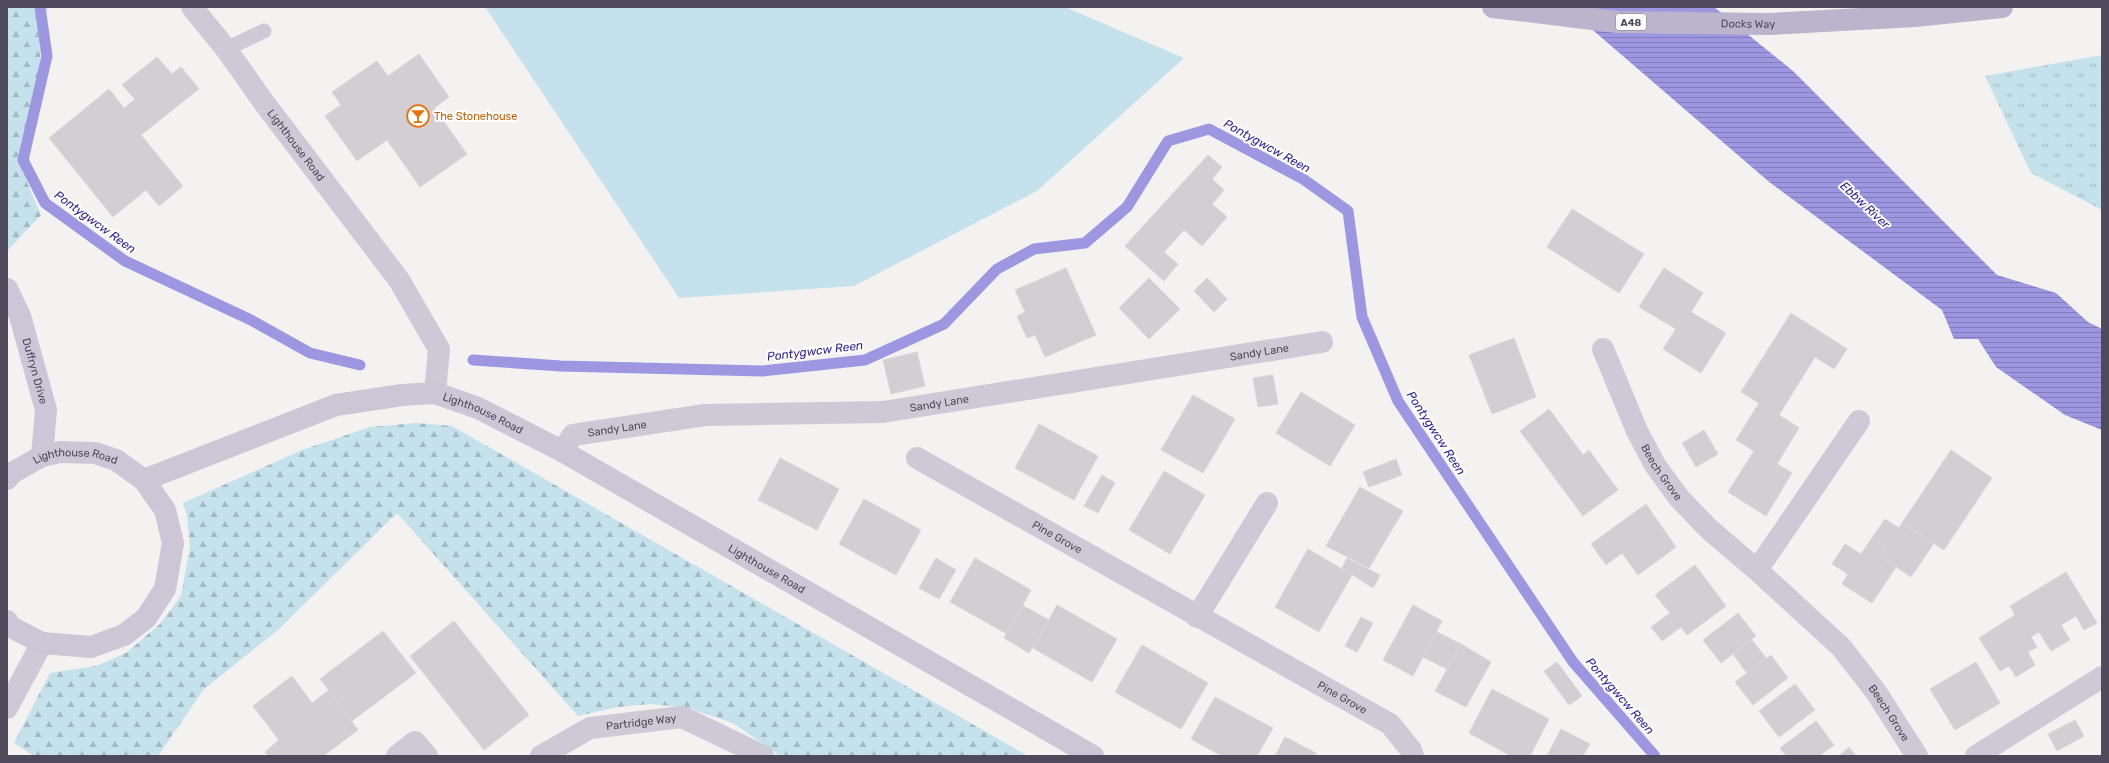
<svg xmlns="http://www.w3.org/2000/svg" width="2109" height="763" viewBox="0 0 2109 763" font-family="Rubik,sans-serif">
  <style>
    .green { fill: #c5e1eb }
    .forest { fill: url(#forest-firs) }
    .park { fill: url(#park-tufts) }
    .water { fill: url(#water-rules) }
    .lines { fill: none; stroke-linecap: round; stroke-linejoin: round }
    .stream { stroke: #9d97e2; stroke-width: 11 }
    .building { fill: #d2ced4; stroke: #d9d5db }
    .service { stroke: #cdc9d6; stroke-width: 15 }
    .minor { stroke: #cdc9d6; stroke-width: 22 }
    .tertiary { stroke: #cdc9d6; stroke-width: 22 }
    .secondary { stroke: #ccc6d7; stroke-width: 22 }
    .primary { stroke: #bcb4cc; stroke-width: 22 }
    .labels { text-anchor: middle; stroke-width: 4; stroke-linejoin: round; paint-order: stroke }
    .shield { fill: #fff; stroke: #84818d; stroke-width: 1 }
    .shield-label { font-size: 10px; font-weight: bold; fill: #504b5c }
    .street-label { font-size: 11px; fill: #504b5c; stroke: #fff }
    .food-label { font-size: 11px; fill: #c56008; stroke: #fff; text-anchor: start }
    .water-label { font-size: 12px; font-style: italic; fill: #271d9c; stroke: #fff }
  </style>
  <defs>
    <pattern id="forest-firs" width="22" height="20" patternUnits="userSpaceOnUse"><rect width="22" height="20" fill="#c5e1eb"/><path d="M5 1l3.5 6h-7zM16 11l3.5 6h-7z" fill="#a2b8c2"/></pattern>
    <pattern id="park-tufts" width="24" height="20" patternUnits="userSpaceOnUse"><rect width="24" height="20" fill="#c5e1eb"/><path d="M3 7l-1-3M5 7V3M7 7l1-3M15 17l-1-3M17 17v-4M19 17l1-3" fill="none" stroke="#a2b8c2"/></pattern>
    <pattern id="water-rules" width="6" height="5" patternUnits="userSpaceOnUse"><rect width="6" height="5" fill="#9d97e2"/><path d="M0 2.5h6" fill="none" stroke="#827dba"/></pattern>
  </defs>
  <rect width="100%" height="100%" fill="#f3f2f1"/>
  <path class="green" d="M485,7H1065L1184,58L1037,191L854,286L679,298Z"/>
  <path class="forest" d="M7,7H49L43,17L39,78L27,182L41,215L7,251Z
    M416,423L452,426L1028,756H780L733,723L688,708L650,704L618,707L578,716L397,513L279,629L204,689L158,756H34L14,743L50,673L96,666L126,653L160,624L181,596L190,547L187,516L183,503L302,450L370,427Z"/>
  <path class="park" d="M2102,55V210L2031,173L1985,76Z"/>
  <path class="water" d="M1566,7H1714L1793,71L1997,275L2056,293L2088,322L2102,329V430L2065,415L1996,367L1978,339H1954L1942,310L1768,181Z"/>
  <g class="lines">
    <path class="stream" d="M40,7L47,56L23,160L45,203L125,261L251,320L310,353L360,365
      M473,360L561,366L762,371L865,360L944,324L997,269L1034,249L1085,243L1127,207L1168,141L1209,129L1303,179L1348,211L1362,317L1398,401L1573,662L1655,756"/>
  </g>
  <path class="building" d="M419,54L449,97L434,108L467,154L420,187L387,140L357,161L325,116L341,105L332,92L377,61L388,76Z
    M157,57L172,74L181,67L199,89L141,135L183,186L159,206L146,190L113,217L49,138L109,89L124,108L135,99L122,85Z
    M1208,155L1222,167L1212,179L1224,190L1212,204L1227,217L1202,246L1184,230L1164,252L1178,264L1164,281L1125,246Z
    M1572,209L1644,254L1619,293L1547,247Z
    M1066,268L1096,335L1045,357L1035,335L1027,338L1017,316L1025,312L1015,290Z
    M1664,268L1703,293L1691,312L1726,333L1701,373L1663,349L1676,329L1639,307Z
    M1149,278L1180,309L1149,339L1119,308Z
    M1207,278L1227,299L1214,312L1194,291Z
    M1791,313L1847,349L1834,369L1815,357L1779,415L1799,428L1777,464L1792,473L1766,516L1728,492L1754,451L1736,440L1759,403L1741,392Z
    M1514,338L1536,397L1492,414L1469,355Z
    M917,352L925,386L891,394L883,360Z
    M1273,375L1278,404L1258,407L1253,378Z
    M1301,392L1355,425L1330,466L1276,433Z
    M1193,395L1235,419L1203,473L1161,450Z
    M1549,409L1583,455L1589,450L1618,490L1583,516L1520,431Z
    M1039,424L1098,456L1074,500L1015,468Z
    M1704,430L1718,454L1696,467L1682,443Z
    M1951,450L1992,478L1944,550L1902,523Z
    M780,458L839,489L817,530L758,500Z
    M1396,459L1402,475L1369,487L1363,472Z
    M1164,471L1205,495L1170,554L1129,530Z
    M1102,475L1115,483L1098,513L1084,506Z
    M1360,487L1403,511L1369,568L1326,546Z
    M864,499L921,530L896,575L839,544Z
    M1646,504L1676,547L1638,575L1622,553L1606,565L1591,544Z
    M1885,519L1899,528L1902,523L1934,543L1911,577L1880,556L1886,547L1872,538Z
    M1872,538L1886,547L1880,556L1896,567L1872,603L1842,584L1848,574L1832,564L1845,544L1861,554Z
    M1308,549L1352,575L1319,632L1275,607Z
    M936,558L956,570L939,599L919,588Z
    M975,558L1031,590L1007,634L950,602Z
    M1347,558L1380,575L1373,588L1342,568Z
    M1695,565L1726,606L1687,635L1681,627L1662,641L1651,627L1670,613L1655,595Z
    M2066,572L2097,623L2084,630L2076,616L2061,625L2070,640L2051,651L2039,632L2031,637L2037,647L2028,652L2035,665L2016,677L2009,666L2000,671L1979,638L2015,615L2010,606Z
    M1022,605L1049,620L1029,653L1004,638Z
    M1057,605L1117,639L1092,682L1033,648Z
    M1413,605L1442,621L1413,676L1383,660Z
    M1738,613L1756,636L1721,663L1703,640Z
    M1361,617L1373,623L1357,652L1345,646Z
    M454,621L529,715L484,750L410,656Z
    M383,631L416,673L352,721L320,679Z
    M1437,632L1461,644L1447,669L1423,657Z
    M1752,640L1766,658L1747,673L1733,654Z
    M1461,644L1491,662L1466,707L1435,691Z
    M1142,645L1208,683L1181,729L1115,692Z
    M1771,655L1788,678L1753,705L1735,682Z
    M1557,662L1582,696L1569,705L1544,671Z
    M1976,662L2000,703L1955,730L1930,689Z
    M292,676L312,703L329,690L358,730L323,756H268L265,752L279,740L253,706Z
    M1795,684L1815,710L1779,737L1759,711Z
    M1492,689L1549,719L1530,756H1511L1469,733Z
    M1215,697L1273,728L1257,756H1222L1191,739Z
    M2075,720L2084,736L2057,751L2048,734Z
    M1816,721L1834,745L1819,756H1786L1780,748Z
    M1561,729L1590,744L1583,756H1547Z
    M1285,737L1316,753L1314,756H1275Z
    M1849,747L1856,756H1839Z"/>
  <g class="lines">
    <path class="service" d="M226,49L264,31"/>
    <g class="minor">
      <path id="s1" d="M1603,349L1637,431L1655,465L1679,498L1710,530L1757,570L1841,647L1876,692L1917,756"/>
      <path id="s2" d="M562,451L573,435L705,415L883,412L1322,342"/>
      <path id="s3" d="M917,458L1390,724L1411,750L1413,756"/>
      <path d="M1757,570L1859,421"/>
      <path d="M1197,617L1267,503"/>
      <path d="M397,756L415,742L427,756"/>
      <path id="s4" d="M541,756L590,728L682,717L763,756"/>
      <path d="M1976,756L2102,677"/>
    </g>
    <g class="tertiary">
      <path id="s5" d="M192,7L226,49L265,104L399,280L439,349L435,393"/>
      <path d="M7,708L42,643"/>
    </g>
    <g class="secondary">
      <path id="s6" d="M7,289L20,316L46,410L42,456"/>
      <path id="s7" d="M7,479L12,473L42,456L60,452L95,453L116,460L144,480L165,510L173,543L165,589L146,618L124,635L91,647L42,643L11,627L7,621"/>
      <path id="s8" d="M144,480L336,405L402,395L435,393L478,408L562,451L1093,756"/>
    </g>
    <path class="primary" id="s9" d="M1493,7L1617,22L1769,24L1915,16L2002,7"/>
  </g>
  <defs>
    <g id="bar-ring" transform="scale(1.15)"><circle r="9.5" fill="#fff" stroke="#e8710a" stroke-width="1.5"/><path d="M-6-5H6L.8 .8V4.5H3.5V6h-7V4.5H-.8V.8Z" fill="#e8710a"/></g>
  </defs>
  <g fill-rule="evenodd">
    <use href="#bar-ring" x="418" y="116"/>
  </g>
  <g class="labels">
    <rect class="shield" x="1616" y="14" width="30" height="16" rx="3"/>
    <g class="shield-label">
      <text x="1631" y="26">A48</text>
    </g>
    <g class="street-label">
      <text dy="4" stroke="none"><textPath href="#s9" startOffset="256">Docks Way</textPath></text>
      <text dy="4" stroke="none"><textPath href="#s5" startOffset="173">Lighthouse Road</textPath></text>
      <text dy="4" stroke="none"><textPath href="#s2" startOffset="712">Sandy Lane</textPath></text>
      <text dy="4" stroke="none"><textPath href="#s6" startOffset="87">Duffryn Drive</textPath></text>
      <text dy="4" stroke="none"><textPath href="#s2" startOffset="388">Sandy Lane</textPath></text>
      <text dy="4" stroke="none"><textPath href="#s8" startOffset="358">Lighthouse Road</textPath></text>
      <text dy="4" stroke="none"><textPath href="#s2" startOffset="64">Sandy Lane</textPath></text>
      <text dy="4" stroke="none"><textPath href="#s7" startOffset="76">Lighthouse Road</textPath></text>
      <text dy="4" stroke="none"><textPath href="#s1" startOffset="137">Beech Grove</textPath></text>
      <text dy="4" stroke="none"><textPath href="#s3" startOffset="161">Pine Grove</textPath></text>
      <text dy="4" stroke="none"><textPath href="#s8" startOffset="682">Lighthouse Road</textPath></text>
      <text dy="4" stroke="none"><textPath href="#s3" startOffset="488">Pine Grove</textPath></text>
      <text dy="4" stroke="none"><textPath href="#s1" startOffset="470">Beech Grove</textPath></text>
      <text dy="4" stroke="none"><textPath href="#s4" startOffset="108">Partridge Way</textPath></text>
    </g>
    <g class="food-label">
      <text x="434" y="120">The Stonehouse</text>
    </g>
    <g class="water-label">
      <text transform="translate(1267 146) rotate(29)" y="4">Pontygwcw Reen</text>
      <text transform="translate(1865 205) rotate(43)" y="4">Ebbw River</text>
      <text transform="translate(95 222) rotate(36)" y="4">Pontygwcw Reen</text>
      <text transform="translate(815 351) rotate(-7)" y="4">Pontygwcw Reen</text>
      <text transform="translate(1436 433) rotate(57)" y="4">Pontygwcw Reen</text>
      <text transform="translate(1620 696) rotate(49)" y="4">Pontygwcw Reen</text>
    </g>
  </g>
  <rect width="2109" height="763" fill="none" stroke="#504b5c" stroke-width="16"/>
</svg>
